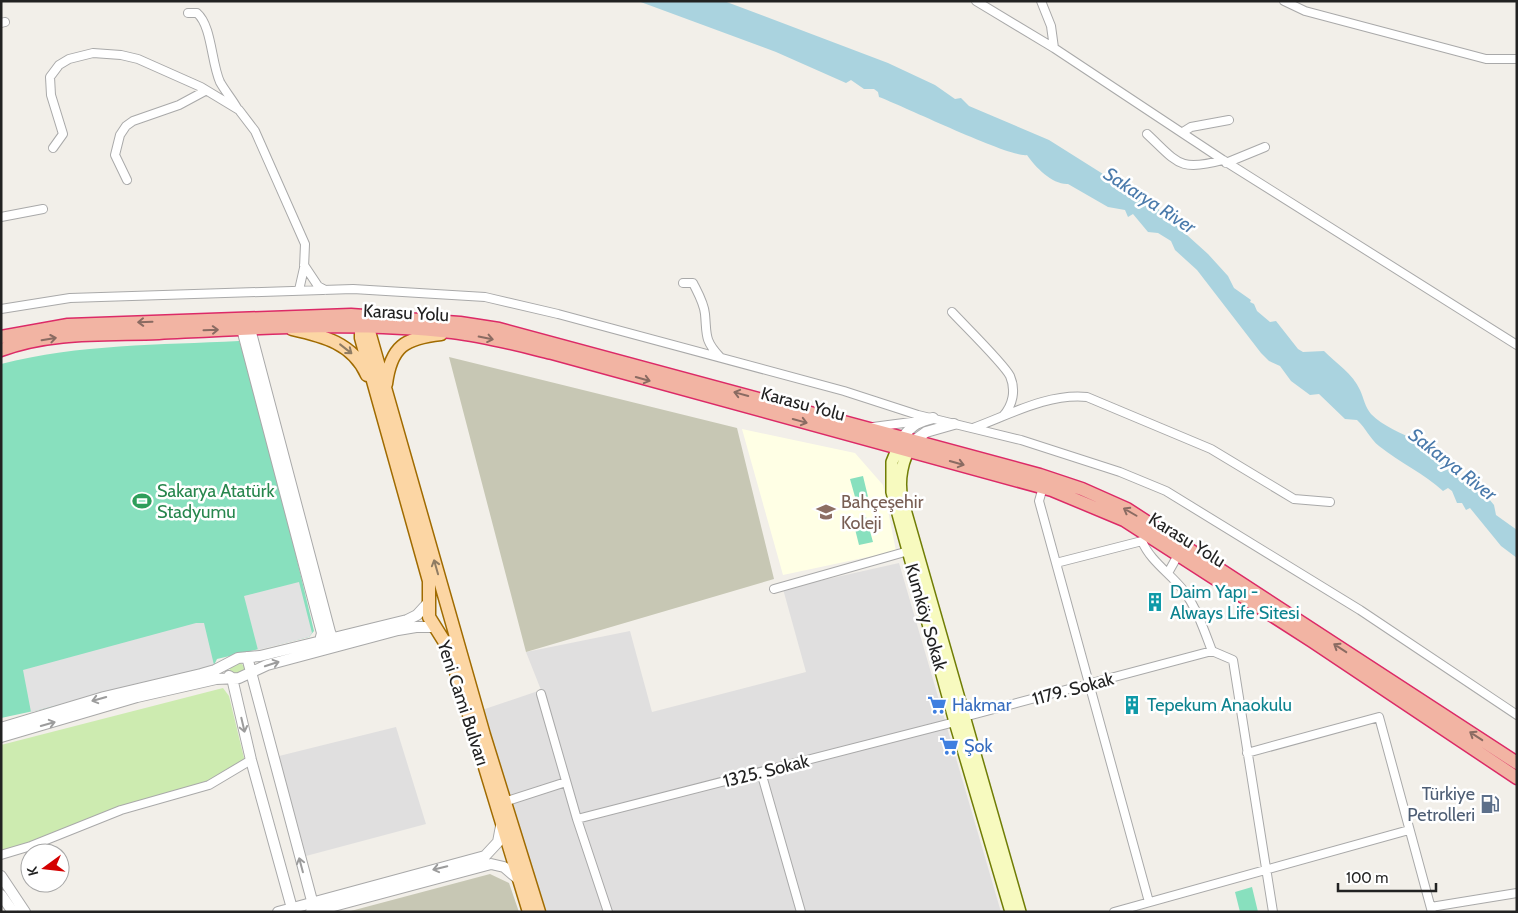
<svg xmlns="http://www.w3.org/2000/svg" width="1518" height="913" viewBox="0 0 1518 913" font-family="Cabin,sans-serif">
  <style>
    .residential { fill: #e0dfdf }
    .education { fill: #ffffe5 }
    .construction { fill: #c7c7b4 }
    .grass { fill: #cdebb0 }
    .pitch { fill: #88e0be }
    .parking { fill: #e2e2e2 }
    .water { fill: #aad3df }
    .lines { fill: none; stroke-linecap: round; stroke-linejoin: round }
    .minor-casing { stroke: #a9a9a9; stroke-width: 10 }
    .tertiary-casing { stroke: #a9a9a9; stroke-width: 12 }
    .secondary-casing { stroke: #707d05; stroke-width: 14 }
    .primary-casing { stroke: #a06b00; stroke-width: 15 }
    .trunk-casing { stroke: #dc2a67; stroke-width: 15 }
    .minor { stroke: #fff; stroke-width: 8 }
    .tertiary { stroke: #fff; stroke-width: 10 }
    .secondary { stroke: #f7fabf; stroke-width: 11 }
    .primary { stroke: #fcd6a4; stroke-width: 12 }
    .trunk { stroke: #f2b4a3; stroke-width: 12 }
    .oneway { stroke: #8a6b62 }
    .oneway2 { stroke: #8f7c63 }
    .oneway3 { stroke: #9c9c9c }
    .labels { text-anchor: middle; stroke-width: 5; stroke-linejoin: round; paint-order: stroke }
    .street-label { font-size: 18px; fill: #222; stroke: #fff }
    .leisure-label { font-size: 18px; fill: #27864d; stroke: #fff; text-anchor: start }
    .education-label { font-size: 18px; fill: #785e54; stroke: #fff; text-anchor: start }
    .culture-label { font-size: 18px; fill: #0d838f; stroke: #fff; text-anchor: start }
    .shop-label { font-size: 18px; fill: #366cbe; stroke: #fff; text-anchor: start }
    .service-label { font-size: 18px; fill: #4e5e75; stroke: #fff; text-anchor: end }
    .water-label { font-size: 19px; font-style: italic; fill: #4a7aab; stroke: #fff }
  </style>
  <rect width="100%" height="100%" fill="#f2efe9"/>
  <path class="residential" d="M899,563L1001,912H547L513,813L482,710L541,690L526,652L630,631L652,712L806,672L783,589Z
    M396,727L426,824L306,856L279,756Z"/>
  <path class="education" d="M742,429L855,453L883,485L896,551L783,575Z"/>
  <path class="construction" d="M449,357L737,428L774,579L526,652Z
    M490,874L509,883L519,912H347Z"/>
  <path class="grass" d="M241,663L245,668L242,672L232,674L229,672L231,666Z
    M223,688L229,696L245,762L219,780L1,854V745Z"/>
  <path class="pitch" d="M239,341L252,371L314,631L309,637L217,659L214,665L43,709L1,718V364C79,344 160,345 239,341Z
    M863,476L869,501L857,504L850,479Z
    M866,517L873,542L859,545L853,521Z
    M1252,887L1258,912H1240L1235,892Z"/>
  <path class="parking" d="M299,582L312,633L309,637L258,650L244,596Z
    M196,623H204L214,665L31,712L23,670Z"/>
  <path class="water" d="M638,1H724L888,63L935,85L955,99L961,98L969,106L1049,140L1157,208L1208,254L1228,276L1234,288L1251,300L1250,302L1254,304L1257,311L1270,322L1276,321L1298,349L1303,352L1324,351C1336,363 1353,374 1360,390C1364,399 1365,407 1371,414C1394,438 1447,443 1459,479L1467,481L1480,494L1484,493L1494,505L1496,515L1517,530V558L1501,546L1470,508L1466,510L1462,503H1457L1452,491L1448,488L1443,491C1425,474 1400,463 1379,446C1370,439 1366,428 1357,420L1345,419L1319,394L1310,395L1291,381L1280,366L1269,361L1261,353L1197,270L1175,250L1171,241L1158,233L1148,232L1133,214L1128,217L1125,210L1108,207L1068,184C1053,185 1035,167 1027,155C1013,159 903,106 879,97L878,92L874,89H864L851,80L846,83L776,52Z"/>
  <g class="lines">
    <g class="minor-casing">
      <path id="minor" d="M976,1L1054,48L1223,160L1517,345
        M1041,1L1051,26L1054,48
        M1284,1L1305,11L1486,59H1517
        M188,13H197C212,26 211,62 220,82C225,91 232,99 237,108
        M1,23L5,22
        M1183,132L1191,127L1229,120
        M1147,134C1178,163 1179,172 1223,160
        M53,148L63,134L51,95L50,77L59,65L69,59L93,53L121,55L138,59L201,87L239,110L255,131L305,244L304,268L299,290
        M1226,163L1265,147
        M127,180L115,155L120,135L126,126L133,121L179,105L205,91
        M1,217L43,209
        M304,265L318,286L325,290
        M683,283H693C698,293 704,303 705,314C707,335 704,340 720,357
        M1,309L70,298L353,289L485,297L558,314L844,391L918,415L1021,440L1120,472L1166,491L1360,610L1517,715
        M952,312C964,325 1004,364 1010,376C1016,390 1013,405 1003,416
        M873,427L919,421
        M973,428C1009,415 1048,393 1087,397L1211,449L1294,499L1330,502
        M1043,487L1039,501L1149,902
        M1168,573L1178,555
        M774,589L912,550
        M1212,651L1233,660L1273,912
        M541,694L577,819L608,912
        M964,717L1212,651C1204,630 1197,609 1184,591C1171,574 1150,561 1142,541L1056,563
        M1247,753L1379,717L1432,912
        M761,772L801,912
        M504,802L566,782
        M577,819L955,722
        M1,855L31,846L121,810L209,785L251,760
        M1431,907L1517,893
        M1114,912L1409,830"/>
    </g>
    <g class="tertiary-casing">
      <path id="tertiary" d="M242,329L322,633L320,641L321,647
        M250,329L330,632L335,643
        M903,437C912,425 919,421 933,418
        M915,440L926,432L954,424
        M247,657L315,912
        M229,676L232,678L251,760L293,912
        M1,728L104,697L201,674L215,670L238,658L260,656L407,620L417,615L428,603
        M1,737L137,697L216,679L239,678L267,665L398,630L416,627H434
        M1,876L25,912
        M1,895L13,912
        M278,912L485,856L498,842L501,826
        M311,912L491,864L504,867L517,878"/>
    </g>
    <g class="secondary-casing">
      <path id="secondary" d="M901,440L892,462V492L955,722L1011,912
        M913,443C902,459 898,480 902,499L1020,912"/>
    </g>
    <g class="primary-casing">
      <path id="primary" d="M360,320L368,328L484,735L539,912
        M365,322L361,328V338L429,581V617L449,649L529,912
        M292,329C323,336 353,343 367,375
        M386,384C391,346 405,338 441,334"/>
    </g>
    <g class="trunk-casing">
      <path id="trunk" d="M1,337L68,325L351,315L460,323L499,329L1040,475L1082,489L1127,509L1517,763
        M1,350C51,331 107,335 159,333C255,328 356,321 452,332C486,336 519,345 552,353L1052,490L1124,520L1312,641L1517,778"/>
    </g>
    <use href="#minor" class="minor"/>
    <use href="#tertiary" class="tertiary"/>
    <use href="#secondary" class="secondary"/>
    <use href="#primary" class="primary"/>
    <use href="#trunk" class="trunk"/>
  </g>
  <defs><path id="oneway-shaft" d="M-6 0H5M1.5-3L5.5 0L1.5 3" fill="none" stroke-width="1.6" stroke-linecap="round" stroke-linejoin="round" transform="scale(1.25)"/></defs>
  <g class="oneway">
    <use href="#oneway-shaft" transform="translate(145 322) rotate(178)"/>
    <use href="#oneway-shaft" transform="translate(211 330) rotate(-2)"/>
    <use href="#oneway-shaft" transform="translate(486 338) rotate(11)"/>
    <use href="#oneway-shaft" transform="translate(49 339) rotate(-9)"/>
    <use href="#oneway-shaft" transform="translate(643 379) rotate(16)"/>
    <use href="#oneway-shaft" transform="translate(741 394) rotate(-165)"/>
    <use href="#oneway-shaft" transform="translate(800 421) rotate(15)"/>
    <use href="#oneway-shaft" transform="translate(957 463) rotate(16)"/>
    <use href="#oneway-shaft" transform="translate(1130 512) rotate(-150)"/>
    <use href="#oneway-shaft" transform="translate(1340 648) rotate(-147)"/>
    <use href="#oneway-shaft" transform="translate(1476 736) rotate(-147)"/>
  </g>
  <g class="oneway2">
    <use href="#oneway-shaft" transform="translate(346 349) rotate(38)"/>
    <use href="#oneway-shaft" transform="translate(436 567) rotate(-106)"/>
  </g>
  <g class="oneway3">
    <use href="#oneway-shaft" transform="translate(272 664) rotate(-18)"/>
    <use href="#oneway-shaft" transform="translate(99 699) rotate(164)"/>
    <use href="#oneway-shaft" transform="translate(48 724) rotate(-16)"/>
    <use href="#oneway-shaft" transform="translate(243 725) rotate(77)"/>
    <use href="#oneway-shaft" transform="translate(301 865) rotate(-105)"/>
    <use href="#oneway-shaft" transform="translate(440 868) rotate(166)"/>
  </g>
  <defs>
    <g id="stadium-bare" transform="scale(1.5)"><path d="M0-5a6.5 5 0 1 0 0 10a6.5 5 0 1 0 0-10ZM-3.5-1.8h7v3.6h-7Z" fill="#2e9e5b" stroke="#fff" stroke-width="2.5" paint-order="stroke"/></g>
    <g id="school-bare" transform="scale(1.5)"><path d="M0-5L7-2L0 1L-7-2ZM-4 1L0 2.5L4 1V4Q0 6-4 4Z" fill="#8d6e63" stroke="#fff" stroke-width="2.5" paint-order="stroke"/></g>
    <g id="building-bare" transform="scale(1.5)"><path d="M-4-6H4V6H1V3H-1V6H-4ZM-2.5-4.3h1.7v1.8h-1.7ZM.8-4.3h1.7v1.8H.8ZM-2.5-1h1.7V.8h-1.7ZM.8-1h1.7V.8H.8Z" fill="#0f9aa8" stroke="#fff" stroke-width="2.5" paint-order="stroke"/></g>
    <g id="supermarket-bare" transform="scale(1.5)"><path d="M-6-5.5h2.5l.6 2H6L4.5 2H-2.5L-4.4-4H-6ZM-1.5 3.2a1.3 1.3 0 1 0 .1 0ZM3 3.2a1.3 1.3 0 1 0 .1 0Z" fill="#3f7fe0" stroke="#fff" stroke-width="2.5" paint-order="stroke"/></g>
    <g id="fuel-bare" transform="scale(1.5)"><path d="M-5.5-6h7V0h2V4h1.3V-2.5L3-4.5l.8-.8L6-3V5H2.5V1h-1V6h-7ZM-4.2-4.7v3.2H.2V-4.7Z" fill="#5c6f8a" stroke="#fff" stroke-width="2.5" paint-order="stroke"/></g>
  </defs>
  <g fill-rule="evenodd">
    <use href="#stadium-bare" x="142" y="501"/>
    <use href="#school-bare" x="826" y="512"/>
    <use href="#building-bare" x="1155" y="602"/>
    <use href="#supermarket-bare" x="937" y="705"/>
    <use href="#building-bare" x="1132" y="705"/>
    <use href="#supermarket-bare" x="949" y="746"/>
    <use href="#fuel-bare" x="1490" y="804"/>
  </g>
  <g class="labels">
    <g class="street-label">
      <text transform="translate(406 313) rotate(3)" y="6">Karasu Yolu</text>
      <text transform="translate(803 404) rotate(15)" y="6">Karasu Yolu</text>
      <text transform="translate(1187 540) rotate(32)" y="6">Karasu Yolu</text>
      <text transform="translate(926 617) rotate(74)" y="6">Kumköy Sokak</text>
      <text transform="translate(1073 689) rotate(-15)" y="6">1179. Sokak</text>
      <text transform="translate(463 703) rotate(72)" y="6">Yeni Cami Bulvarı</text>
      <text transform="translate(766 771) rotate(-14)" y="6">1325. Sokak</text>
    </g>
    <g class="leisure-label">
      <text x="157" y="497">Sakarya Atatürk<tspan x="157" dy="21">Stadyumu</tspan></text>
    </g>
    <g class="education-label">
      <text x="841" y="508">Bahçeşehir<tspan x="841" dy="21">Koleji</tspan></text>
    </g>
    <g class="culture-label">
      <text x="1170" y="598">Daim Yapı -<tspan x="1170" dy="21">Always Life Sitesi</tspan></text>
      <text x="1147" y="711">Tepekum Anaokulu</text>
    </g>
    <g class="shop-label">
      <text x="952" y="711">Hakmar</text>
      <text x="964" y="752">Şok</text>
    </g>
    <g class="service-label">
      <text x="1475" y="800">Türkiye<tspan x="1475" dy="21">Petrolleri</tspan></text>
    </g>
    <g class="water-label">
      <text transform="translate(1150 200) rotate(33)" y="7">Sakarya River</text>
      <text transform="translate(1453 464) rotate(38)" y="7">Sakarya River</text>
    </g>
  </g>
  <rect width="1518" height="913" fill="none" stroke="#222222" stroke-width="5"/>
  <g transform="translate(45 868) rotate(255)"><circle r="24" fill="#ffffff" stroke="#a7a7a7"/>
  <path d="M0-4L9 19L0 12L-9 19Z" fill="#d40000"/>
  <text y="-8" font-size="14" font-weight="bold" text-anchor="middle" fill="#222222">K</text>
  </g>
  <path d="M1338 883v8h98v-8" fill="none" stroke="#222222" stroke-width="2.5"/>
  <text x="1346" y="883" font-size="15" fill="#222222" stroke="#ffffff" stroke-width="4" paint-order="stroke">100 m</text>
</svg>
